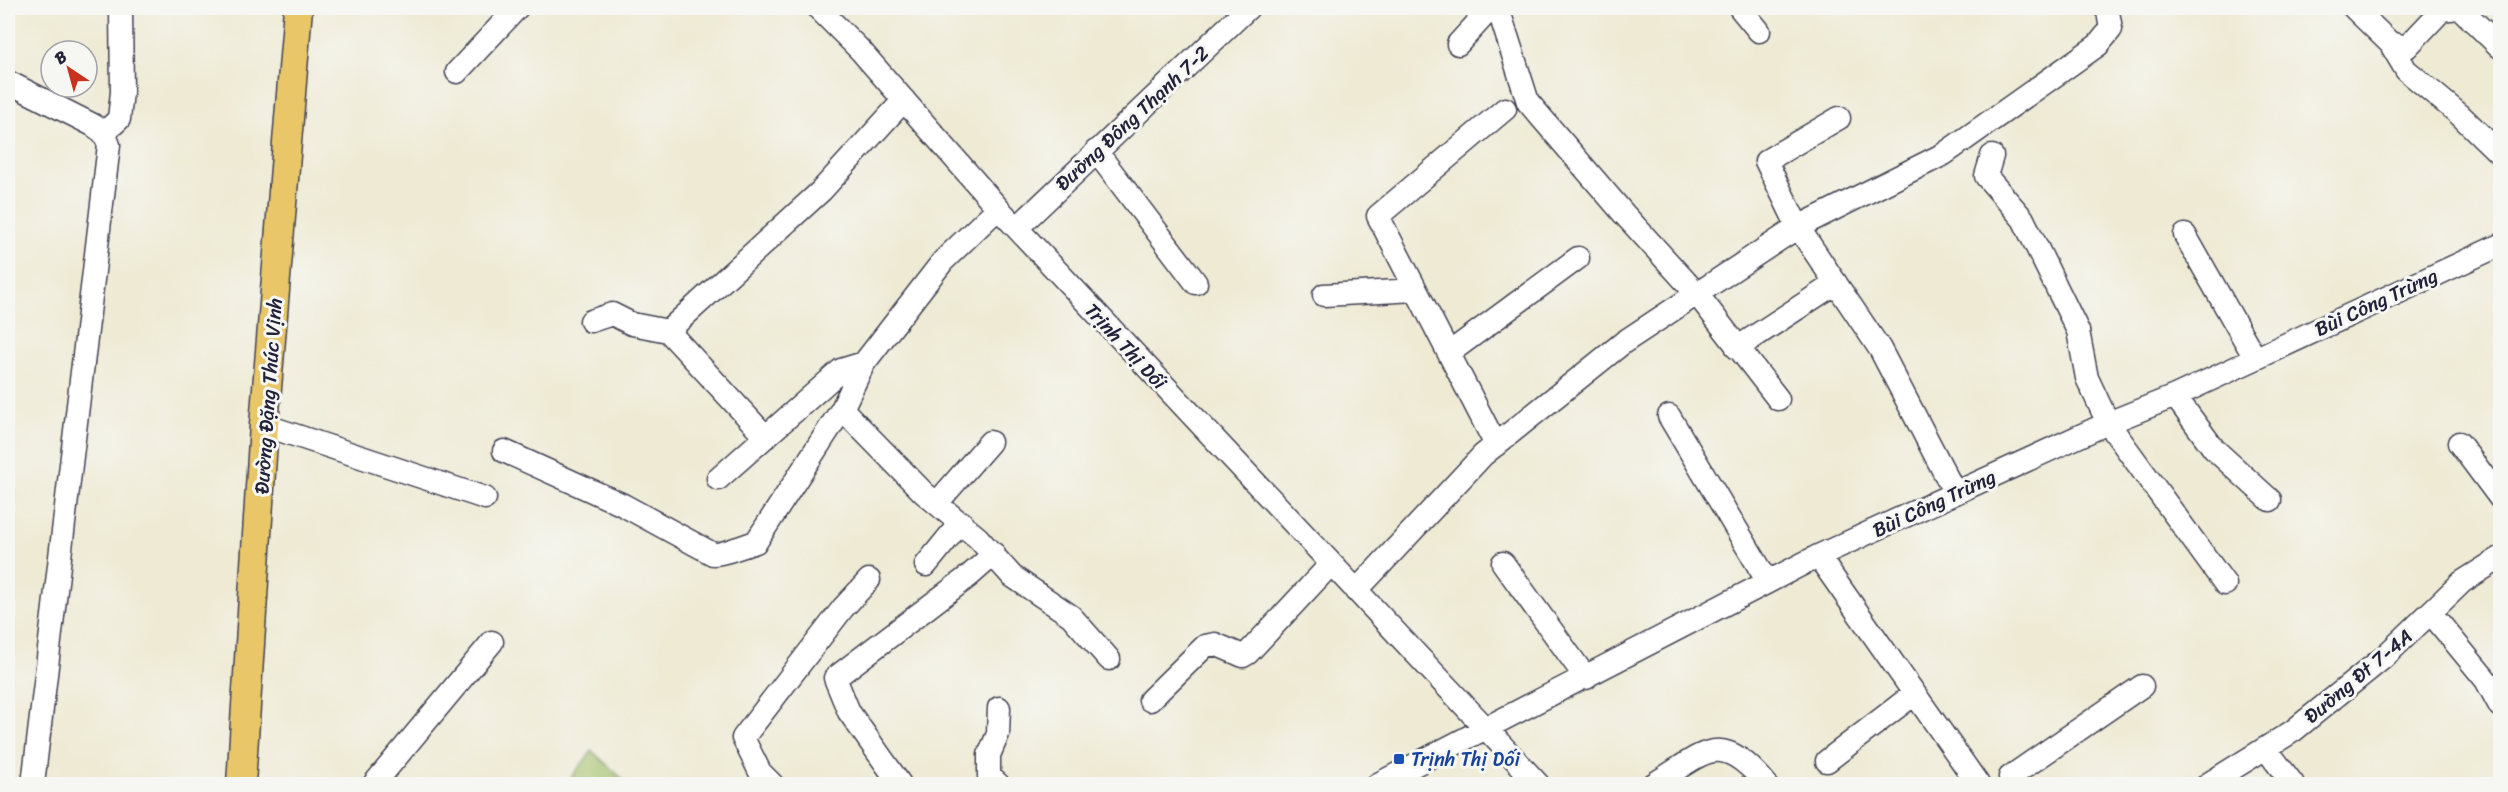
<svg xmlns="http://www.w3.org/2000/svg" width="2508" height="792" viewBox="0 0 2508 792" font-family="Sriracha,sans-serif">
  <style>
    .green { fill: #a0bf68; stroke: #617052; stroke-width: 1.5 }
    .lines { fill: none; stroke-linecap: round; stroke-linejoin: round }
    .minor-casing { stroke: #414052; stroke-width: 25 }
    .major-casing { stroke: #414052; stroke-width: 31 }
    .minor { stroke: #fff; stroke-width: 22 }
    .major { stroke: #e9c769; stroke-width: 28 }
    .transit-dot { fill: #1a4fb4; stroke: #f6f6f2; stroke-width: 2 }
    .labels { text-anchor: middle; stroke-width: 6; stroke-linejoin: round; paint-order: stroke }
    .street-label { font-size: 20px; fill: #22223b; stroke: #f6f6f2 }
    .transit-label { font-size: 20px; fill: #164399; stroke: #f6f6f2; text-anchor: start }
  </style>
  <rect width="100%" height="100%" fill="#f6f6f2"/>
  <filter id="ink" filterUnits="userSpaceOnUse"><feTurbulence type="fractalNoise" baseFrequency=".0167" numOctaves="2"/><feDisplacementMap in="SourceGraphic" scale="12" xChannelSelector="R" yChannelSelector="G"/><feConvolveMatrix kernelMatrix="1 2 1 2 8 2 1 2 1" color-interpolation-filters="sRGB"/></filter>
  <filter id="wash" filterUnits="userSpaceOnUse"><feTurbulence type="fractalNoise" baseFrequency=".008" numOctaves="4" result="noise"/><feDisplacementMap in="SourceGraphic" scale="24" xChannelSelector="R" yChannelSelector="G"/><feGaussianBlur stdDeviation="1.35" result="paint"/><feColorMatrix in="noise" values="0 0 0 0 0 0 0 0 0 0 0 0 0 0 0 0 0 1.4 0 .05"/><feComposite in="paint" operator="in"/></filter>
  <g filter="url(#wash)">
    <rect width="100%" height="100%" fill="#eeead4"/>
    <path class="green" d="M592,751L628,784H566Z"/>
  </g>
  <g filter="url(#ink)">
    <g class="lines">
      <g class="minor-casing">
        <path id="minor" d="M818,8L861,51L998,208L1538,784
          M1498,8L1528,102L1624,214L1697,294L1778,399
          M1740,8L1759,31
          M2354,8L2390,43L2407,47L2442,10L2457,8
          M2460,8L2500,47
          M2390,43L2406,70L2460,115L2500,154
          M1458,44L1491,8
          M457,72L517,8
          M8,82L93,125L104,133L109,145L33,784
          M1839,118L1766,161L1798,227L1880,349L1955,493
          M104,133L119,119L122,92L121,11
          M1096,151L1196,283
          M1992,156L1986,176L2023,219L2078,331L2087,378L2108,423L2225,584
          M1017,228L1248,8
          M2185,235L2255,358
          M1324,295L1416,290
          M591,321L612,314L632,324L668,331L821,191L904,100
          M668,331L766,437
          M1737,348L1836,283
          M1449,353L1578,258
          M2175,396L2214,449L2270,500
          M842,409L924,493L978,538L1012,576L1071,616L1109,659
          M1669,416L1768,582
          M264,425L485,498
          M2459,443L2500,498
          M1496,445L1378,216L1505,109
          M504,451L623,505L713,554C720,555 746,545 756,542L842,409L864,363L943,261L998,208
          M718,479L841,370L864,363
          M937,503L990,442
          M1818,556L1978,784
          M1503,563L1586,678
          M926,565L961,522
          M1356,591L1483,455L1624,342L1798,227L1944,154L2098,45L2111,29L2108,12L2105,8
          M2431,613L2486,680L2500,706
          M1150,700L1205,646L1215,644L1243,656L1248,653L1330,565
          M2266,749L2293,784
          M1827,761L1914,694
          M2010,777L2142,686
          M374,784L492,642
          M772,784L760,772L743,738L843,608L869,580
          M900,784L849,712L835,678L969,576L994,554
          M998,784L989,776V755L998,734L999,708
          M1378,784L1818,556L2108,423L2175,396L2500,245
          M1654,784C1706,752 1719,729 1766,784
          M2208,784L2293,731L2383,658L2462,582L2500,558"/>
      </g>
      <g class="major-casing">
        <path id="major" d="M241,784L264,425L298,8"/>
      </g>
      <use href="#minor" class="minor"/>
      <use href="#major" class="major"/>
    </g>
  </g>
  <rect class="transit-dot" x="1393" y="753" width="12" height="12" rx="3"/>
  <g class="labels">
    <g class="street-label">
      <text transform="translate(1132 118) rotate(-43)" y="7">Đường Đông Thạnh 7-2</text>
      <text transform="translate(2376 302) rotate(-25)" y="7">Bùi Công Trừng</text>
      <text transform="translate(1126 346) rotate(47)" y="7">Trịnh Thị Dối</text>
      <text transform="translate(268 396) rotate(-86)" y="7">Đường Đặng Thúc Vịnh</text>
      <text transform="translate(1934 503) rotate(-25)" y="7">Bùi Công Trừng</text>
      <text transform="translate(2358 676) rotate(-40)" y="7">Đường Đt 7-4A</text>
    </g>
    <g class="transit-label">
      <text x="1411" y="766">Trịnh Thị Dối</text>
    </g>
  </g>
  <rect width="2508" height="792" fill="none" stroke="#f6f6f2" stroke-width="30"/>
  <g transform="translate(69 69) rotate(324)"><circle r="28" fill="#f6f6f2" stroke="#a1a1a9" stroke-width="1.5"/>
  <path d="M0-4.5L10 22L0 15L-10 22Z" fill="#c8321e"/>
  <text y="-9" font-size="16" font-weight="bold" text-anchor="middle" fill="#22223b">B</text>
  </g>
</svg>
